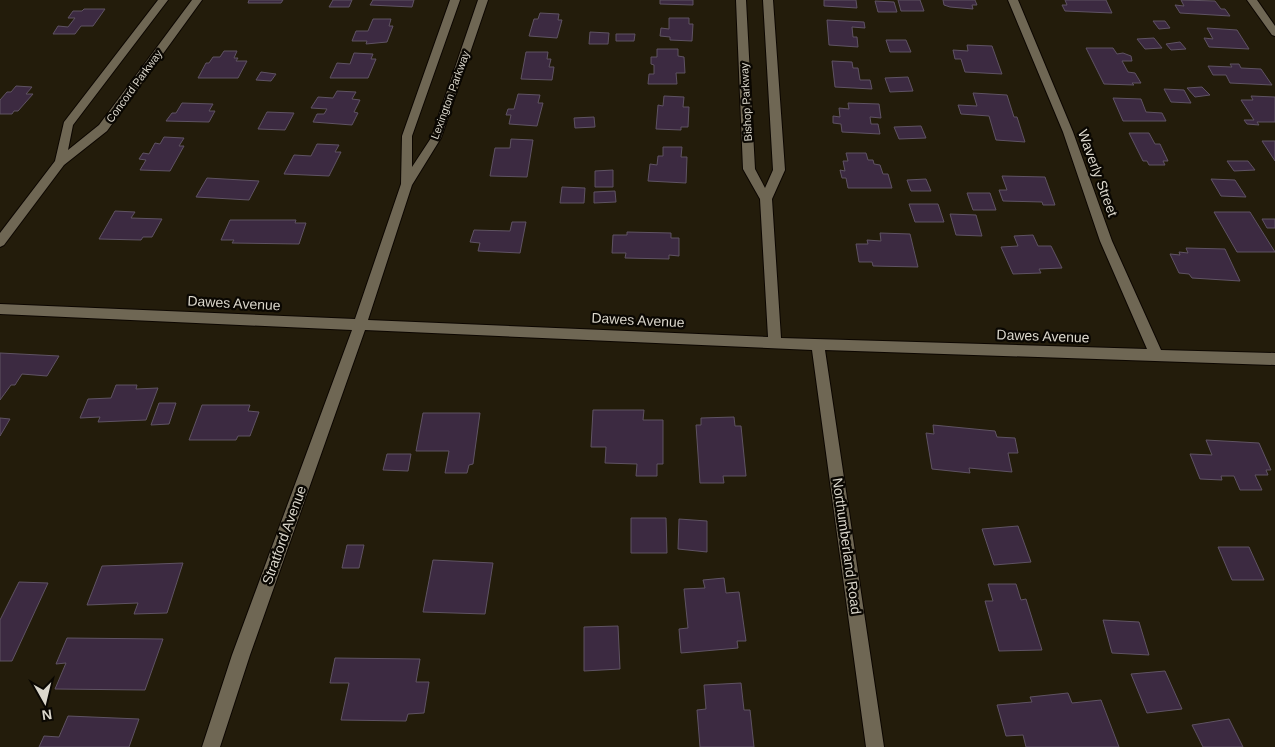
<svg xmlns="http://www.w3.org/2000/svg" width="1275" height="747" viewBox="0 0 1275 747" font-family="Helvetica,sans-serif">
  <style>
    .building { fill: #3c2a41; stroke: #5f5363 }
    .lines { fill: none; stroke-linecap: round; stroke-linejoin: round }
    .minor-casing { stroke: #0c0600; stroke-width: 2 }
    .minor { fill: #6f6754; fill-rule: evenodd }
    .labels { text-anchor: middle; stroke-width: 4.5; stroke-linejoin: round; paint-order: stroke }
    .far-street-label { font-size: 11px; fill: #dbd7cc; stroke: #0a0702 }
    .street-label { font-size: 14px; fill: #dbd7cc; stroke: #0a0702 }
  </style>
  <rect width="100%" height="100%" fill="#231c0b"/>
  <path class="building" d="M249,0H283L281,3H248Z
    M333,0H352L349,7H329Z
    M373,0H414L412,7L370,5Z
    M660,0H693V5L660,4Z
    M824,0H856L857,8L824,6Z
    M898,0H920L924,11H901Z
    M943,0H975L977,5H972L973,9L950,7L944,5Z
    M1065,0H1106L1112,13L1065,11L1062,5H1067Z
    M1181,0L1215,1L1221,9H1225L1230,16L1180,13L1175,5L1184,6Z
    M875,1L894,2L897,12H878Z
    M84,9H105L93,26H81L75,34H53L58,26L68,27L75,18H68L73,11H82Z
    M540,13L559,14L558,20H562L557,38L529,36L534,19H538Z
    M669,18H689V24H693L692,41L670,40V37L660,36L661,28L669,29Z
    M373,19H391L389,26H393L387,42L366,44L367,41H352L356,31H368Z
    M827,20L864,22L865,28L852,27L853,37H857L858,47L829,45Z
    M1153,21H1165L1170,28L1159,29Z
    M1207,28L1237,30L1249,49L1209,47L1204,38L1213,39Z
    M590,32L609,33L608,44H589Z
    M616,34H635L634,41H616Z
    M1154,38L1162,48L1145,49L1137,39Z
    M886,40H906L911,52H890Z
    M1180,42L1186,49L1171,50L1166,44Z
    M967,45L992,46L1002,74L965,72L961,59H955L953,50L968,51Z
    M1086,48H1113L1117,54L1123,53L1131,56L1132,61H1122L1128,72L1135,73L1141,83H1132L1134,85L1104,84Z
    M657,49H678V56L684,57L685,73H676L677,84H648L649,74H654V65L651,64V57H657Z
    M224,51H237L234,58H238L236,61H247L238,78H198L206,63H209L213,57H220Z
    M526,52H548L547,59H551L549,67H554L552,80L521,79Z
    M354,53L373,54L371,59H376L368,78H330L337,63L350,64Z
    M832,61L852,62L853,68H858L860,80H870L872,89L835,87Z
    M1230,64H1239L1241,68L1261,69L1272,85L1230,83L1226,75H1213L1208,66L1232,67Z
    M261,72L276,74L271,81L256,80Z
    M908,77L913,91L890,92L885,78Z
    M16,86L32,87L26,94H33L18,111H14L12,114H0V100L7,92H11Z
    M1202,87L1210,95L1195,97L1187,88Z
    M1164,89L1184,90L1191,103L1171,102Z
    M337,91L356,92L352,99L360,100L354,112L358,113L352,125L313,122L317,114H324L327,109L311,108L318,97L333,98Z
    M973,93L1007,95L1014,117H1017L1025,142L996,140L989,116L961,114L958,105L977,106Z
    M518,94L540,95L538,103H543L537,126L509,124L511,115H506L508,109H514Z
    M664,96L684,97L683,107H689L688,127H681V130L656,129L658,105L663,106Z
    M1251,96L1275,97V122H1257L1259,125L1247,124L1244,120H1254L1241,100H1253Z
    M1113,98L1141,99L1146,112L1162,113L1166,121H1123Z
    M182,103L213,104L209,111H215L209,122L166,121L172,113H176Z
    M848,103L879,104L881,118L870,117L871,124H878L880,134L842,132L841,124L833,123V116L840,117L839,108L849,109Z
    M267,112L294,113L285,130L258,129Z
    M594,117L595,127L575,128L574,118Z
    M921,126L926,138L899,139L894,127Z
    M1129,133H1149L1155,144H1160L1168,161H1163L1165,165H1149L1147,161H1143Z
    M164,137L184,138L179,146H184L170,171L140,170L146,160L139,159L143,153L149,154L155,143L160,144Z
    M511,139L533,140L527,177L490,176L495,148H510Z
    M1262,141H1275V161Z
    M317,144L339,145L335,152H341L329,176L284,174L294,155L311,156Z
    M663,147H682L681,157H687L686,183L648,181L650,164L657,165L658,156H663Z
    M846,153H866L868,160H873L874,164L880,165L883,174H888L892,188H848L846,178H842L840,170L845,171L843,161H848Z
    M1227,161H1248L1255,170L1234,171Z
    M613,170V187H595V171Z
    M1002,176L1045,177L1055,205H1043L1042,202L1003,201L999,190H1007Z
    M207,178L259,181L249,200L196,197Z
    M926,179L931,191H911L907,180Z
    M1211,179L1235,180L1246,197L1221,196Z
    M562,187L585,188L584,203H560Z
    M615,191L616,202L594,203V192Z
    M967,193H990L996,210H973Z
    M909,204H938L944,222H915Z
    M115,211L135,212L131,218L162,219L152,237H143L141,240L99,239Z
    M1214,212H1250L1275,252H1237Z
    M950,214L976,215L982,236L956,235Z
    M1262,219H1275V228H1267Z
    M230,220H296L295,223H306L299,244L232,243L234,240H221Z
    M512,222H526L520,253L478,251L480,243L470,242L474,230L510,231Z
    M627,232L671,233V238H679V256L669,255V259L625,258L626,253H612L613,235H627Z
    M880,233L910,234L918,267L873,266L872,262H859L856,244H868L867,240L881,241Z
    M1033,235L1038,246H1051L1062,268L1039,269L1041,273L1013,274L1001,247L1018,246L1014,236Z
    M1186,248L1225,249L1240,281L1192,278L1189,274L1179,273L1170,254L1180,255L1179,252L1188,253Z
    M0,353L59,356L47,376L22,374L15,385H11L0,400Z
    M116,385H137L136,389L158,388L146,420L98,422L100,417L80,418L88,399L111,398Z
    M159,403H176L169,424L151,425Z
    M202,405H250L248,411L259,412L250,436H238L236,440H189Z
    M593,410H644L643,420H663V464H657V476H636L637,464L605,463L606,447H591Z
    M423,413H480L473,464L469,465L467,473H445L449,451H416Z
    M734,417L735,426H741L746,476H723L724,483H700L696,425H701V418Z
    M0,418L10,419L0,436Z
    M933,425L995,431L997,437L1015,438L1018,453H1008L1012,472L969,468L970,473L932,469L926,433L934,434Z
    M1206,440L1259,443L1271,470H1266L1268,475H1255L1262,490H1240L1234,476H1221L1222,480L1200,479L1190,454L1212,455Z
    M387,454H411L408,471L383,470Z
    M631,518H666L667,553H631Z
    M679,519L707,521V552L678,549Z
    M1018,526L1031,562L994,565L982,529Z
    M347,545H364L359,568H342Z
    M1218,547H1249L1264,580H1232Z
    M433,560L493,563L485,614L423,612Z
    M183,563L167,613L134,614L138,603L87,605L102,566Z
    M724,578L726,593L739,592L746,641H737L738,648L681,653L679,629L688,628L684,589L705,588L703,580Z
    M19,582L48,583L12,661H0V620Z
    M988,584H1016L1021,600L1026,599L1042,650L999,651L985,601H993Z
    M1103,620L1139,622L1149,655L1112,653Z
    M618,626L620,669L584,671V627Z
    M67,638L163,639L145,690L55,689L66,663L56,664Z
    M335,658L420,659L416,682H429L424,713L408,714L406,721L341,720L349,683H330Z
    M1165,671L1182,709L1147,713L1131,674Z
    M741,683L744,710H750L754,747H700L697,710L706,709L704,685Z
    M1068,693L1072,703L1101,700L1119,747H1026L1023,735L1006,736L997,705L1032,702L1030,697Z
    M68,716L139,719L129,747H39L44,736L59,737Z
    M1229,719L1243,747H1203L1192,725Z"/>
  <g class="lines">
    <g class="minor-casing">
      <path id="minor" d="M158,0H168L73,125L68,150L99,125L192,0H202L107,131L64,165L4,245L0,247V233L55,161L64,122Z
        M450,0H460L412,136V167L431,138L478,0H488L441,138L412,185L368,320L768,337L760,199L743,169L736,0H746L755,169L765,188L773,170L763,0H773L785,170L772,199L781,338L1147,349L1100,241L1063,132L1008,0H1018L1073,132L1112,241L1161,350L1275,353V365L825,350L884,747H866L812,350L365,330L250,655L220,747H202L232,655L352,330L0,314V304L355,319L401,184L402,136Z
        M1247,0H1257L1275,26V36L1272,35Z"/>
    </g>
    <use href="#minor" class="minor"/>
  </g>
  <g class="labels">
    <g class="far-street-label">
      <text transform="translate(134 86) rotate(-54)" y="4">Concord Parkway</text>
      <text transform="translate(450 95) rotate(-70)" y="4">Lexington Parkway</text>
      <text transform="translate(746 102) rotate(-93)" y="4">Bishop Parkway</text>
    </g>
    <g class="street-label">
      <text transform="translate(1098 173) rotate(70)" y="5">Waverly Street</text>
      <text transform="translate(234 303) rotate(3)" y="5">Dawes Avenue</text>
      <text transform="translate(638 320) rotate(3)" y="5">Dawes Avenue</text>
      <text transform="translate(1043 336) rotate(2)" y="5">Dawes Avenue</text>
      <text transform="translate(284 535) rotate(-70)" y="5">Stratford Avenue</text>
      <text transform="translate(847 546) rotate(82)" y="5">Northumberland Road</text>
    </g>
  </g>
  <g transform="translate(45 702) rotate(172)" stroke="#0a0702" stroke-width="4" paint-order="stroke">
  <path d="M0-4L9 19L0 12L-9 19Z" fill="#dbd7cc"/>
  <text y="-8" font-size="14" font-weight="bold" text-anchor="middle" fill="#dbd7cc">N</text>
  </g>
</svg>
